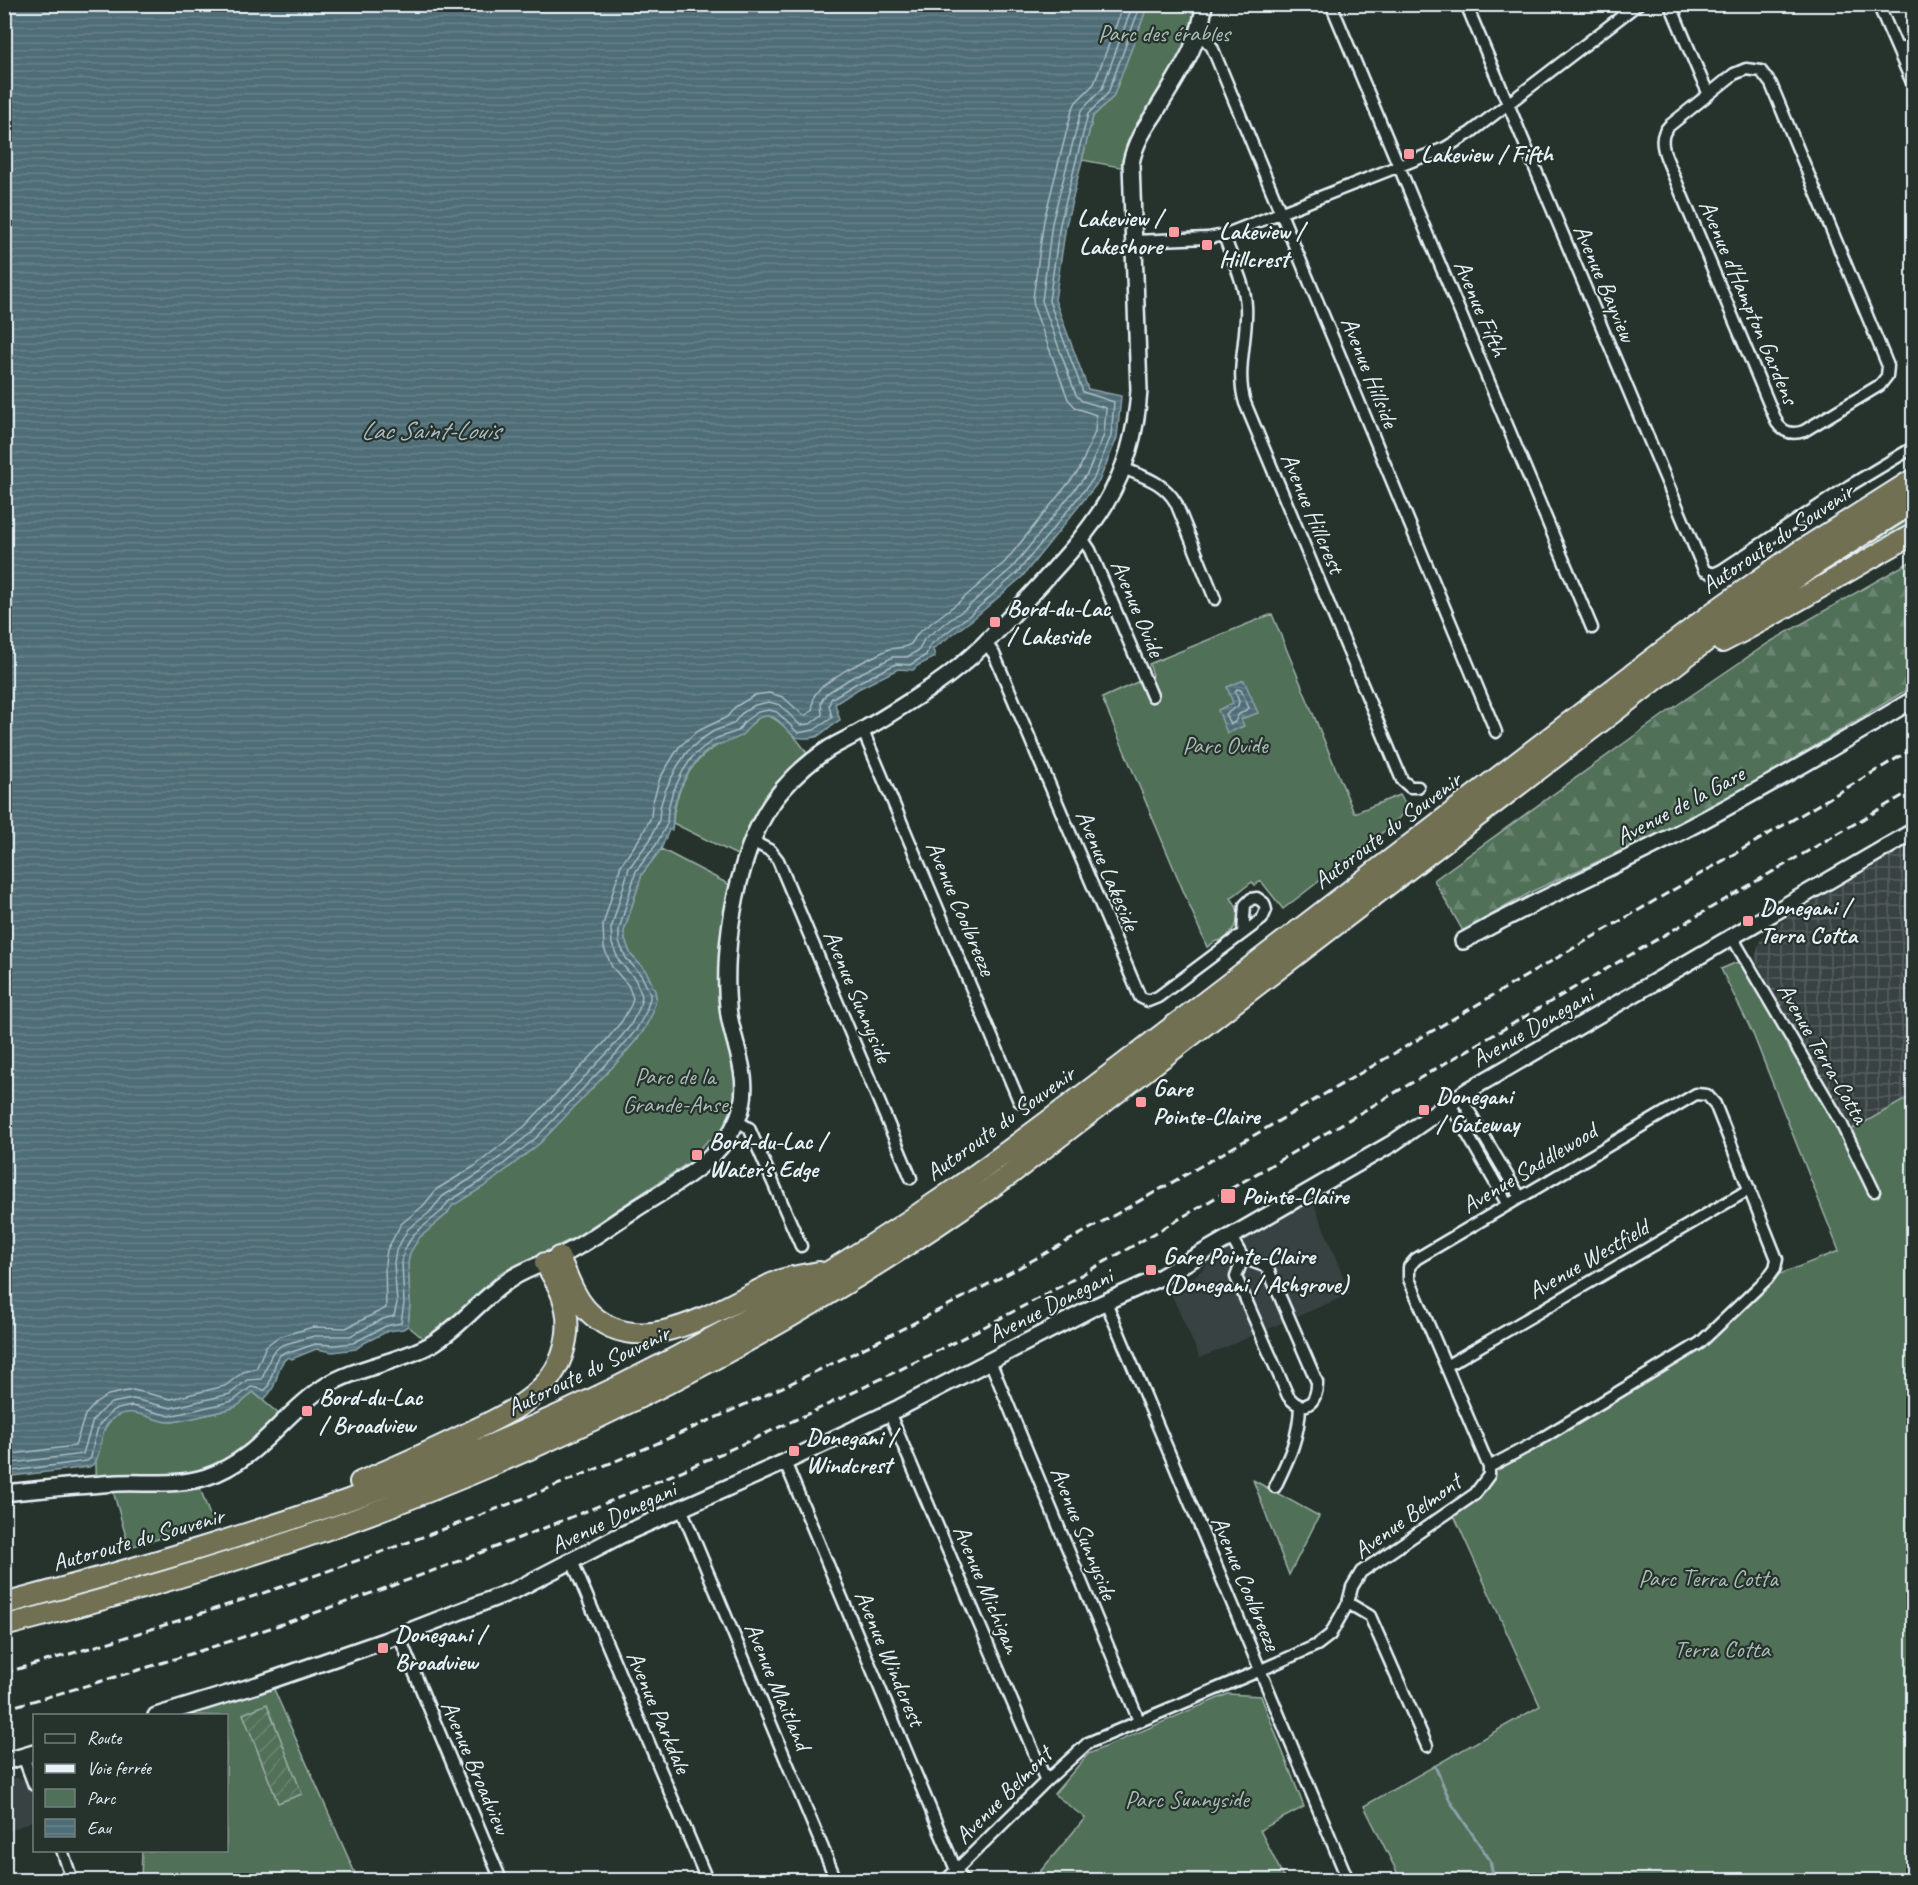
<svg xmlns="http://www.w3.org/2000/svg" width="1918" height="1885" viewBox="0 0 1918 1885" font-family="Caveat,sans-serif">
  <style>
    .built { fill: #394342 }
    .industrial { fill: url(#industrial-grid) }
    .grass { fill: url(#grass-tufts); stroke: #9cb0a8; stroke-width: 1.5 }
    .forest { fill: url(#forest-firs); stroke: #9cb0a8; stroke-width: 1.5 }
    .park { fill: #517059; stroke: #9cb0a8; stroke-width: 1.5 }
    .garden { fill: url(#garden-furrows); stroke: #9cb0a8; stroke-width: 1.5 }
    .water { fill: url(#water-rules); stroke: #8ca2aa; stroke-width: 1.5 }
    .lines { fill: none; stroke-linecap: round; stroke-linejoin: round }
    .shore { stroke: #abbcc4; stroke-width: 1.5 }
    .stream { stroke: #8ca2aa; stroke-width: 3 }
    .street-casing { stroke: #e8f1f8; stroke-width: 15 }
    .secondary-casing { stroke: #e8f1f8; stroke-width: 20 }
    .highway-casing { stroke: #e8f1f8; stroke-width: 24 }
    .street { stroke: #26332d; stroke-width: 10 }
    .secondary { stroke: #26332d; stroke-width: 15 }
    .highway { stroke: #716f52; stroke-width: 20 }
    .rail { stroke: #e8f1f8; stroke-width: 3; stroke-dasharray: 9 4.5; stroke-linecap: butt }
    .poi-dot { fill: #ff9aa2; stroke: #26332d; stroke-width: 2 }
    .labels { text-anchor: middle; stroke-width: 4.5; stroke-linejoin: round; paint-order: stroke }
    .park-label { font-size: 24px; fill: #acbdb8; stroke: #26332d }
    .poi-label { font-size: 24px; font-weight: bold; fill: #e8f1f8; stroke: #26332d; text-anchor: start }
    .street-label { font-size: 24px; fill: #e8f1f8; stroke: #26332d }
    .water-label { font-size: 26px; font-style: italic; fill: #abbcc4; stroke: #26332d }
  </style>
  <defs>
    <pattern id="industrial-grid" width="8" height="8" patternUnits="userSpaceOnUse" patternTransform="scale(1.5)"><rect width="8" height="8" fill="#394342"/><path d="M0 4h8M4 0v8" fill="none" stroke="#565f5e"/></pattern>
    <pattern id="grass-tufts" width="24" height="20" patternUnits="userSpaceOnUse" patternTransform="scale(1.5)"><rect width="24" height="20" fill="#517059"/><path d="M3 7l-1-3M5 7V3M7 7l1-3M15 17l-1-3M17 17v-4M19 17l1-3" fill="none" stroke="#6a8572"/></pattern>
    <pattern id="forest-firs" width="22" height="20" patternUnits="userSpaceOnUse" patternTransform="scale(1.5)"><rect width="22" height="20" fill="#517059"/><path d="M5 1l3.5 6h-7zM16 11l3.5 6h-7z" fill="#6a8572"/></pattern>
    <pattern id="garden-furrows" width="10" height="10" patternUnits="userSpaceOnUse" patternTransform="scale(1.5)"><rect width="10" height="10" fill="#517059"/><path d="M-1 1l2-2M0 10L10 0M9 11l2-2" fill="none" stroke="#6a8572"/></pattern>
    <pattern id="water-rules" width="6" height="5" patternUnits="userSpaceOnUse" patternTransform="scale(1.5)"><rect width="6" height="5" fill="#4f6d76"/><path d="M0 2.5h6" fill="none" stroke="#68828a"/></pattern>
  </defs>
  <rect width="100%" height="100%" fill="#26332d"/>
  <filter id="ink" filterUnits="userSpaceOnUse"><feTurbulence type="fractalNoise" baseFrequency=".0167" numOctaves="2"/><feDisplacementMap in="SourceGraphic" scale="12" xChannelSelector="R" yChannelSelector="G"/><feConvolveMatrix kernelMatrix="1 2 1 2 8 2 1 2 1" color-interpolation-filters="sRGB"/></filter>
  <g filter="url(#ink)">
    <path class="built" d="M1312,1199L1350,1294L1200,1358L1169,1289L1197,1275L1214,1258Z
      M34,1774V1820L5,1833L4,1780L15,1778L23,1779Z"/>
    <path class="industrial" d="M1913,843V1096L1912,1095L1844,1134L1841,1123L1755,958L1760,941L1770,930L1787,918Z"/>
    <path class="grass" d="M1913,517V531L1844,569L1839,563Z
      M1466,1116L1506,1185L1503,1187L1463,1118Z"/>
    <path class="forest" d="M1913,560V686L1708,811L1533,891L1463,931L1434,880L1680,703L1770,642Z"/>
    <path class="park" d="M1148,5H1197C1192,57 1160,85 1136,128C1129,141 1128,155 1125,168L1082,160L1093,116L1113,97Z
      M1272,614L1354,813L1400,795L1407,806L1400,817L1387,829L1283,909L1261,881L1255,885L1252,882L1231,898C1245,917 1238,925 1224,940L1216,941L1207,947L1102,698L1153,675L1149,664Z
      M768,716C782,720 801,743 808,755L741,857L673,823C674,793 690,760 718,745C725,741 733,740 740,736C744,734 745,729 749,726C752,723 756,722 759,717Z
      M661,849L732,886L726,915L737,1078L736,1095L733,1113L729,1122L711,1141L709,1140L694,1154L697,1158L685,1165L576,1237L500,1273L450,1321L425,1340L408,1326L410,1303L408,1263L409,1253L419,1238L447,1214L451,1206L488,1184L540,1143L621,1058L642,1033L652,1014L656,998L655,991L646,971L631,955L625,940L624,931L642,874Z
      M1740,961L1844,1134L1913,1095V1880H1401L1364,1806L1540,1706L1452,1511L1475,1494L1489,1467L1700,1343L1767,1279L1839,1251L1753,1034L1721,969Z
      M253,1392L280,1415C272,1424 264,1435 255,1442C207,1483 156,1475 97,1478C93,1455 100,1413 131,1412C145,1412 158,1423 172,1422C182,1421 226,1411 235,1407C242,1404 248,1396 253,1392Z
      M1253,1480L1319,1516L1289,1575Z
      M200,1488L213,1524L129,1547L113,1491L183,1490Z
      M273,1687L358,1880H141L142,1851L226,1850V1716L182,1715Z
      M1228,1694L1261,1696L1304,1807L1260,1830L1285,1880H1033L1085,1818L1054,1794L1088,1754Z"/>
    <path class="garden" d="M267,1704L302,1794L278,1803L243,1714Z"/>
    <path class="water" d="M5,4L1148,5L1113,97L1093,116L1066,225L1055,300L1088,389L1121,396L1117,438L1099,481L1022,577L973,619L933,649L935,657L917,666L913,670L898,669L858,689L835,704L840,720C833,724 825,731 818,736C814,738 808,738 804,738C787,740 783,716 767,716C755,716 750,727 743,734C736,741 722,742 713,747C692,760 677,788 673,812C673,818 673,824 672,830H669L661,849L642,874L624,931L625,940L631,955L646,971L655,991L656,998L652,1014L642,1033L621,1058L540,1143L488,1184L452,1206L447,1214L419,1238L410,1253L408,1263L410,1303L408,1326L403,1329L388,1331L364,1343L356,1349L333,1352L316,1349L292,1359L288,1357C274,1366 281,1386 263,1400L253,1392C248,1396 242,1404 235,1407C228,1410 175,1423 168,1422C151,1420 136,1408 119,1415C93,1425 107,1459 89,1467L5,1477Z
      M1244,680L1258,713L1241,719L1244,726L1227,733L1218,710L1233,703L1227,687Z"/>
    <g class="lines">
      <path class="shore" d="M1237,689L1241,690L1249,708L1238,715L1235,722L1231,724L1226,714L1238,706L1239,701L1235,692Z
        M4,1455L75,1446L85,1415L95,1404L108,1395L133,1390L171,1399L225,1386L243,1372L256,1369L266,1346L278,1337L313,1327L346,1328L386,1308L385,1263L387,1250L401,1224L423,1206L437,1189L475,1166L525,1126L604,1043L622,1021L631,1005L633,998L628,985L612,967L604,948L603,925L621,865L642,835L651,817L652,805L660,778L679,747L696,732L727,717L735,707L755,695L769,693L783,697L803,715H806L812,711L814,696L821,687L846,670L889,649L904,647L911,644L918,633L959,602L1005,562L1079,470L1095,432L1096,415L1076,408L1068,399L1034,308L1033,298L1044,220L1072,110L1076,102L1094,84L1124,4
        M4,1464L83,1454L93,1420L101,1411L111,1403L133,1399L171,1408L230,1394L247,1380L262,1379L272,1353L282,1345L314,1336H350L383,1319L394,1316L397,1303L394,1263L396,1251L408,1229L429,1213L443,1196L480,1173L531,1133L611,1049L630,1026L639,1009L642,996L635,979L619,961L612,944L611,929L629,868L650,840L659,820L660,808L665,791L677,767L687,752L700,740L714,731L733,724L741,714L755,705L769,702L780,705L800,725L810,724L822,715L821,702L826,694L851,678L893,657H907L919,650L924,639L965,609L1012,568L1087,474L1104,435L1106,408L1082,401L1076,395L1042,301L1052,223L1081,111L1102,89L1133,4
        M4,1472L87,1461L91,1458L94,1441L99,1425L113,1410L132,1406L170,1416L233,1401L251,1387L265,1390L268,1387L276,1362L280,1355L285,1352H292L315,1344L334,1345L353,1343L386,1326L401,1323L404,1303L402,1262L404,1250L414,1234L442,1211L448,1202L485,1179L536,1138L616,1054L636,1030L646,1012L650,998V993L641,975L626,958L619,942V930L636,871L656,845L667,824L668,809L672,794L683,771L693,756L705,746L717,738L738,731L745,721L758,712L769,710L777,712L798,733L814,730L832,718L829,705L831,699L855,684L896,664L910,665L926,655L930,645L970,615L1017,573L1094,478L1111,436L1114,402L1083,392L1049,301L1060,224L1088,114L1108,93L1141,4"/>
      <path class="stream" d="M1435,1766L1450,1801L1490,1860L1494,1880"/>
      <g class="street-casing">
        <path id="street" d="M1331,4L1592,628
          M1466,4L1704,570L1713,574L1722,570L1849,486L1914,447
          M1670,4L1702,80L1709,94
          M1878,4L1914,87
          M1199,33L1212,47L1496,732
          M1898,50L1914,43
          M1746,69L1761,71L1771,84L1888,366L1887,376L1880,385L1804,431C1792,435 1784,433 1777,423L1666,157C1662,146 1660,135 1669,126L1734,74Z
          M1224,235C1231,258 1245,282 1246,306C1248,339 1235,370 1245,403L1402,780L1410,787H1418
          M1134,241L1208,238L1224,235L1445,148L1470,133L1638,4
          M1123,468C1144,477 1164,482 1176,503L1215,599
          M1082,538L1090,550L1152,696
          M986,643L994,654L1140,997L1148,1001L1158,997L1262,919L1266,910L1264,903L1257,898L1251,899L1245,905L1243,933
          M863,731L1019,1101
          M752,841L771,851L778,860L911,1178
          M1732,937L1841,1123L1874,1191
          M1460,1096L1520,1197
          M1450,1104L1508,1205
          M737,1121L749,1128L801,1246
          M1231,1237L1243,1258
          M1243,1258L1267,1267L1317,1382C1318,1403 1303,1415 1288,1396L1236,1277Z
          M1106,1302L1348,1880
          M990,1361L1139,1721
          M1446,1366L1750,1189
          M889,1412L1046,1781
          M785,1462L956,1870L963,1880
          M1275,1487C1289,1458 1299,1438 1300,1406
          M681,1508L836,1880
          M572,1561L707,1880
          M1348,1603L1370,1616L1427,1746
          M399,1636L501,1880
          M23,1756L34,1785
          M62,1850L72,1880
          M946,1880L1046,1781L1088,1743L1261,1670L1317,1645L1330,1635L1348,1603L1352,1587L1361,1572L1475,1494L1489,1475V1467L1534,1443L1700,1343L1767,1279L1775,1268L1777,1259L1715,1104L1707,1095L1696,1094L1416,1259L1409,1267V1279L1489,1467"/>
      </g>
      <g class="secondary-casing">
        <path id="secondary" d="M1463,941C1528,904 1596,875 1663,841C1748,798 1831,749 1914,699
          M4,1493C42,1489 81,1485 119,1483C147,1482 179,1486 206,1477C260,1459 280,1416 324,1387C356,1367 397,1363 430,1345C461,1327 482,1297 512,1278C529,1267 550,1262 568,1252C591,1240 612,1224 634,1210C672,1185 720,1163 738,1118C753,1082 735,1050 729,1015C720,950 738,839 783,789C796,774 813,759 830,748C842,741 856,735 868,727C891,714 913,699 935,685C970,661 997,632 1025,601C1088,533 1133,489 1139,390L1131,163C1135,143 1144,129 1155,113C1175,79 1201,45 1204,4
          M156,1716L257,1685L384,1641L515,1590L619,1536L785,1462L899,1408L1096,1306L1161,1277L1393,1143L1469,1090L1914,831
          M4,1762L34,1753"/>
      </g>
      <g class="highway-casing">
        <path id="highway" d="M1722,642C1788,609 1849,569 1914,534
          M559,1257C567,1275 573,1294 586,1309C640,1368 723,1305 778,1281C791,1276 806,1275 819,1272
          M360,1482C398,1466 436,1449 472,1431C513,1411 558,1390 566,1340C569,1325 567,1309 562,1295C558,1284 551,1273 545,1263
          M4,1604C137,1568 269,1530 398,1482C513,1439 626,1386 734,1326C808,1286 879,1242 948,1194C1030,1137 1109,1075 1189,1014C1365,880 1539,744 1715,611L1797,553L1914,479
          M4,1626C119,1596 233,1563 345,1523C580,1438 805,1322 1008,1176L1705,642L1816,564L1914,502"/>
      </g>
      <use href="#street" class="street"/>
      <use href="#secondary" class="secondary"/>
      <use href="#highway" class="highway"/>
      <path class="rail" d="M4,1673C296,1590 582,1486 854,1353C1037,1263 1212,1160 1388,1057C1563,954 1739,852 1914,748
        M4,1709C399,1600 782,1446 1138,1243L1914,789"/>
    </g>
  </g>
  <g class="poi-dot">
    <rect x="1403" y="148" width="12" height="12" rx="3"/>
    <rect x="1168" y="226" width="12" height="12" rx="3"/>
    <rect x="1201" y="239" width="12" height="12" rx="3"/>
    <rect x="989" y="616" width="12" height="12" rx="3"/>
    <rect x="1742" y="915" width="12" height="12" rx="3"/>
    <rect x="1135" y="1096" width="12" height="12" rx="3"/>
    <rect x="1418" y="1104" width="12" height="12" rx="3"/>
    <rect x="691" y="1149" width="12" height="12" rx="3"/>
    <rect x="1220" y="1188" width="16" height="16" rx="3"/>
    <rect x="1145" y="1264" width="12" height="12" rx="3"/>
    <rect x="301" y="1405" width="12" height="12" rx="3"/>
    <rect x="788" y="1445" width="12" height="12" rx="3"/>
    <rect x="377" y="1642" width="12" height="12" rx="3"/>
  </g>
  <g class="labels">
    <g class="park-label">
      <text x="1164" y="41">Parc des érables</text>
      <text x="1225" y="753">Parc Ovide</text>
      <text x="675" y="1084">Parc de la<tspan x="675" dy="28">Grande-Anse</tspan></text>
      <text x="1708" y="1586">Parc Terra Cotta</text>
      <text x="1722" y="1657">Terra Cotta</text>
      <text x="1187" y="1807">Parc Sunnyside</text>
    </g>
    <g class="poi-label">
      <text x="1421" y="162">Lakeview / Fifth</text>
      <text x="1162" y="226" text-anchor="end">Lakeview /<tspan x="1162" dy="28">Lakeshore</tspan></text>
      <text x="1219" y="239">Lakeview /<tspan x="1219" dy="28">Hillcrest</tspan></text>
      <text x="1007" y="616">Bord-du-Lac<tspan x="1007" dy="28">/ Lakeside</tspan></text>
      <text x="1760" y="915">Donegani /<tspan x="1760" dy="28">Terra Cotta</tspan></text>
      <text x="1153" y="1096">Gare<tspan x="1153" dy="28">Pointe-Claire</tspan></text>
      <text x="1436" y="1104">Donegani<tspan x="1436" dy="28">/ Gateway</tspan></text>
      <text x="709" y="1149">Bord-du-Lac /<tspan x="709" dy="28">Water's Edge</tspan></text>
      <text x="1242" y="1204">Pointe-Claire</text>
      <text x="1163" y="1264">Gare Pointe-Claire<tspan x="1163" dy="28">(Donegani / Ashgrove)</tspan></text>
      <text x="319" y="1405">Bord-du-Lac<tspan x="319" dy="28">/ Broadview</tspan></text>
      <text x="806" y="1445">Donegani /<tspan x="806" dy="28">Windcrest</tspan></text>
      <text x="395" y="1642">Donegani /<tspan x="395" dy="28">Broadview</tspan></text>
    </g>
    <g class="street-label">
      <text transform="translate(1605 283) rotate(67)" y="8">Avenue Bayview</text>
      <text transform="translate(1749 302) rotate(67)" y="8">Avenue d'Hampton Gardens</text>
      <text transform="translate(1481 308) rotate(67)" y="8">Avenue Fifth</text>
      <text transform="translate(1370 372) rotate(68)" y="8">Avenue Hillside</text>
      <text transform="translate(1313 513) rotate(67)" y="8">Avenue Hillcrest</text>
      <text transform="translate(1777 538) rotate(-34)" y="8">Autoroute du Souvenir</text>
      <text transform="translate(1138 608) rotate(67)" y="8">Avenue Ovide</text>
      <text transform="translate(1680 805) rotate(-28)" y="8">Avenue de la Gare</text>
      <text transform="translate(1387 830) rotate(-37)" y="8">Autoroute du Souvenir</text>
      <text transform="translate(1108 870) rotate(67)" y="8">Avenue Lakeside</text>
      <text transform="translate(961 908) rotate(67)" y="8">Avenue Coolbreeze</text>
      <text transform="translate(858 996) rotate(67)" y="8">Avenue Sunnyside</text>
      <text transform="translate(1532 1027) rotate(-30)" y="8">Avenue Donegani</text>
      <text transform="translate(1823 1053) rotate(60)" y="8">Avenue Terra-Cotta</text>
      <text transform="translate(1000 1123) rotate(-36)" y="8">Autoroute du Souvenir</text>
      <text transform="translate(1529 1168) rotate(-31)" y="8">Avenue Saddlewood</text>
      <text transform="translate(1588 1259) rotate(-30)" y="8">Avenue Westfield</text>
      <text transform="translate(1050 1305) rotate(-27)" y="8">Avenue Donegani</text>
      <text transform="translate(588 1370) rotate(-26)" y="8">Autoroute du Souvenir</text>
      <text transform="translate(1407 1516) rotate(-36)" y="8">Avenue Belmont</text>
      <text transform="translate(613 1517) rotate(-26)" y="8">Avenue Donegani</text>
      <text transform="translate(1084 1533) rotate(68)" y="8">Avenue Sunnyside</text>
      <text transform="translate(138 1539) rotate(-16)" y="8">Autoroute du Souvenir</text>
      <text transform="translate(1246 1583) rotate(67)" y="8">Avenue Coolbreeze</text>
      <text transform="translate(987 1589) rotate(67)" y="8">Avenue Michigan</text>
      <text transform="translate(890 1658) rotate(67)" y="8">Avenue Windcrest</text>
      <text transform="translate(778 1686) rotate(67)" y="8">Avenue Maitland</text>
      <text transform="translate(659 1712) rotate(67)" y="8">Avenue Parkdale</text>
      <text transform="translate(476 1767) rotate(67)" y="8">Avenue Broadview</text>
      <text transform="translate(1003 1795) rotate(-45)" y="8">Avenue Belmont</text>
    </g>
    <g class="water-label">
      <text x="430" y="439">Lac Saint-Louis</text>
    </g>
  </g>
  <rect width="1918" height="1885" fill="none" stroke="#26332d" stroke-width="24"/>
  <rect x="12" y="12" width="1894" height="1861" fill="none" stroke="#e8f1f8" stroke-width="2" filter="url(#ink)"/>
  <rect x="33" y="1714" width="195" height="138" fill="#26332d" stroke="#747f7e" stroke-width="1.5"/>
  <rect x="45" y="1734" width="30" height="9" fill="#26332d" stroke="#747f7e" stroke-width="1.5"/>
  <text x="87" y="1744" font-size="18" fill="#e8f1f8">Route</text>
  <rect x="45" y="1764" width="30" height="9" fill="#e8f1f8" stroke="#747f7e" stroke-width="1.5"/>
  <text x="87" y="1774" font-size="18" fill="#e8f1f8">Voie ferrée</text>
  <rect x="45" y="1789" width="30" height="18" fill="#517059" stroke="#747f7e" stroke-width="1.5"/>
  <text x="87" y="1804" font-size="18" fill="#e8f1f8">Parc</text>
  <rect x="45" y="1819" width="30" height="18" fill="url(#water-rules)" stroke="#747f7e" stroke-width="1.5"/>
  <text x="87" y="1834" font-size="18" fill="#e8f1f8">Eau</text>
</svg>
